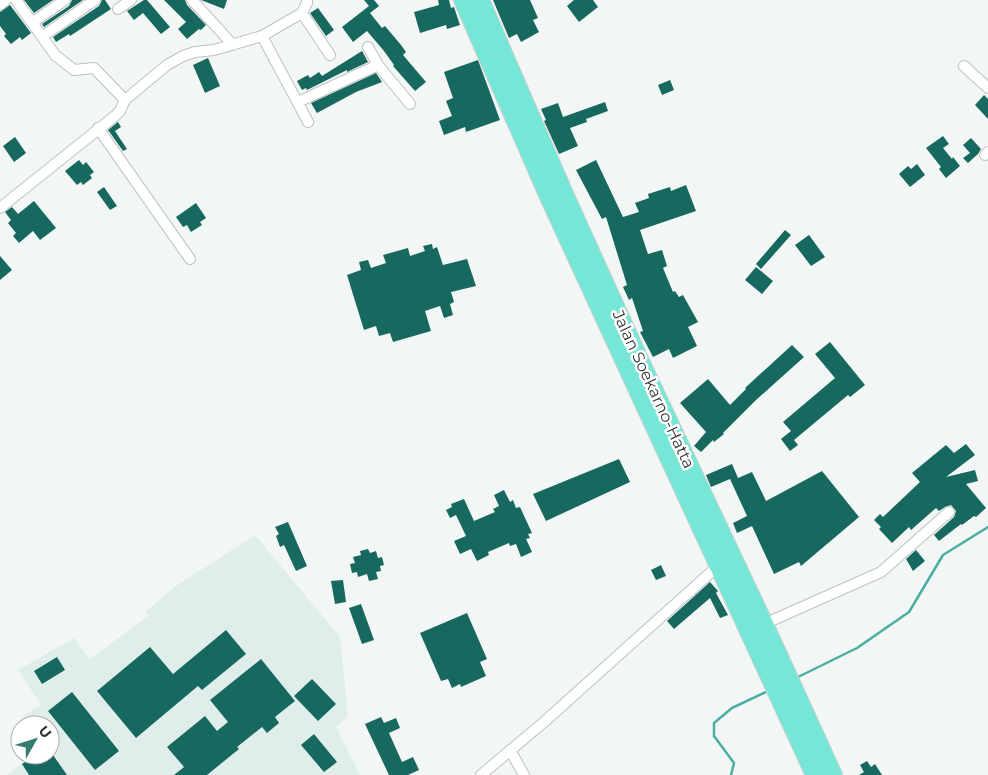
<svg xmlns="http://www.w3.org/2000/svg" width="988" height="775" viewBox="0 0 988 775" font-family="Montserrat,sans-serif">
  <style>
    .built { fill: #dfeeeb }
    .lines { fill: none; stroke-linecap: round; stroke-linejoin: round }
    .stream { stroke: #4caea0; stroke-width: 2.5 }
    .building { fill: #17685e }
    .minor-casing { stroke: #bdc2c1; stroke-width: 12 }
    .trunk-casing { stroke: #d2d2d2; stroke-width: 20 }
    .minor { stroke: #fff; stroke-width: 10 }
    .trunk { stroke: #76e6d6; stroke-width: 18 }
    .labels { text-anchor: middle; stroke-width: 5; stroke-linejoin: round; paint-order: stroke }
    .street-label { font-size: 16px; fill: #323434; stroke: #fff }
  </style>
  <rect width="100%" height="100%" fill="#f2f7f6"/>
  <path class="built" d="M255,535L340,637L348,715L336,727L360,775H7L33,755H50V725H29L23,716L41,705L18,670L74,638L90,659L148,616L146,611L176,586Z"/>
  <g class="lines">
    <path class="stream" d="M796,678L857,648L909,612L943,555L988,527
      M731,775L734,763L714,736V723L732,708L768,691"/>
  </g>
  <path class="building" d="M24,0H53L34,13Z
    M72,0H83L44,27L42,24L69,6Z
    M102,0H105L111,9L70,36L69,34L56,42L53,37L99,6Z
    M144,0H147L170,27L161,34L143,13L134,20L127,11Z
    M164,0H185L187,5L206,25L201,30L199,29L187,39L178,29L186,22Z
    M201,0H227L224,9Z
    M364,0H374L379,6L370,13L382,28L385,26L401,45L406,52L403,55L426,82L415,91L393,66L394,65L384,51L367,31L353,42L342,27L369,6Z
    M438,0H449L451,8L454,7L460,25L447,29L446,25L420,33L414,12L439,5Z
    M493,0H530L538,18L533,20L539,32L521,42L517,34L509,38Z
    M574,0H593L598,7L579,22L567,6Z
    M10,5L31,33L22,40L20,37L11,44L4,36L6,34L0,26V12Z
    M318,8L334,30L326,36L310,13Z
    M362,51L368,62L347,72V70L307,90L306,88L302,90L297,81L308,75L310,78L319,72L322,76Z
    M208,58L220,86L205,93L193,65Z
    M478,60L500,120L466,132L465,127L444,135L439,121L452,116L446,101L453,98L444,72Z
    M376,73L382,82L356,92L317,113L311,103Z
    M670,80L674,90L662,95L658,85Z
    M984,95L988,99V119L975,105Z
    M605,102L608,111L586,119L587,122L570,128L578,146L559,154L544,121L546,120L541,109L558,103L563,117Z
    M118,122L121,127L115,131L127,149L123,151L108,130Z
    M943,136L949,144L943,148L952,159L953,157L960,166L946,178L939,169L941,167L926,148Z
    M15,137L26,153L14,162L3,146Z
    M971,138L981,149L978,154L968,163L963,158L970,153L963,145Z
    M79,160L83,165L86,162L94,172L90,175L92,178L83,185L81,182L77,185L65,171Z
    M596,160L623,217L639,212L635,203L649,198L648,194L670,187L671,191L686,185L696,211L640,230L648,254L662,250L667,266L663,268L673,292L675,291L679,297L683,295L698,322L688,327L697,346L673,358L669,349L653,357L640,332L643,331L632,298L629,300L623,287L627,285L606,217L602,219L576,170Z
    M917,164L925,175L910,187L899,174L908,166L911,169Z
    M104,187L117,206L110,210L97,192Z
    M34,201L56,228L40,240L33,231L19,243L13,236L16,233L8,223L11,220L5,212L12,207L18,214Z
    M196,203L206,218L200,222L202,225L191,232L187,225L183,227L176,217Z
    M785,230L791,235L761,269L756,264Z
    M809,235L825,257L811,266L795,245Z
    M432,244L433,249L437,247L443,265L467,259L476,286L451,292L454,302L450,304L453,315L444,318L440,306L425,311L431,331L393,342L390,333L379,336L376,326L364,330L347,275L361,270L359,262L368,260L371,268L386,263L383,255L408,248L410,256L425,251L423,246Z
    M0,256L12,270L0,280Z
    M756,267L773,281L762,294L745,280Z
    M830,342L865,385L850,397L848,395L794,440L798,445L790,451L781,439L791,431L783,422L835,378L815,354Z
    M792,345L804,357L756,400L723,433L724,434L714,442L713,440L701,452L694,446L706,432L680,403L708,379L730,405L746,389L745,388Z
    M966,444L975,455L946,477L975,470L978,481L966,484L986,508L976,517L974,516L962,525L961,524L939,541L934,535L954,517L956,511L951,505L945,507L939,511L936,508L911,530L909,527L892,543L879,529L881,527L874,520L880,514L883,517L920,482L912,473L946,445L954,453Z
    M619,459L630,482L546,521L533,494Z
    M732,464L738,478L752,472L766,501L822,471L859,517L801,566L799,562L774,574L752,526L737,533L733,523L747,516L730,479L711,487L706,475Z
    M504,490L510,502L513,500L516,508L520,507L532,533L528,534L530,538L526,539L532,552L521,557L516,544L510,546L509,543L488,552L489,555L477,561L471,549L460,554L454,541L466,536L456,515L450,518L446,510L452,507L451,504L464,499L474,521L495,512L493,509L499,506L494,495Z
    M288,522L307,566L296,571L284,545L280,547L276,536L279,534L275,527Z
    M368,549L370,553L376,551L378,558L382,557L384,565L380,566L381,571L376,572L378,579L369,581L367,574L358,577L357,572L352,573L350,564L355,563L353,557L361,555L360,551Z
    M916,550L925,561L913,571L906,559Z
    M661,565L666,576L656,580L651,570Z
    M343,580L346,602L335,604L331,581Z
    M710,582L718,591L716,593L728,615L720,618L710,598L674,629L667,621Z
    M361,604L374,640L362,644L349,608Z
    M467,613L487,659L480,662L486,676L461,687L460,684L452,688L448,679L441,681L420,633Z
    M226,630L246,654L202,690L198,686L136,738L97,691L150,647L173,674Z
    M57,657L65,670L42,684L34,671Z
    M261,659L295,701L275,717L279,723L267,733L262,727L237,747L239,749L207,775H174L184,767L167,747L205,716L217,731L228,722L210,700Z
    M312,679L336,704L318,721L294,696Z
    M72,692L119,751L95,770L48,711Z
    M381,717L384,723L396,718L400,728L389,733L402,762L413,757L419,770L408,775H389L365,724Z
    M314,734L337,762L324,772L301,745Z
    M36,755H53L67,775H29L22,764Z
    M867,761L871,767L875,764L882,775H859L864,772L860,765Z"/>
  <g class="lines">
    <g class="minor-casing">
      <path id="minor" d="M16,0L55,55L74,70L94,68L125,100
        M192,0L233,45
        M0,5L6,0
        M118,9L131,0
        M302,13L330,55
        M33,22L65,0
        M43,36L95,0
        M262,36L308,122
        M368,47L378,65L410,104
        M964,66L988,88
        M298,102L378,65
        M98,128L190,259
        M985,155L988,152
        M0,208L115,116L120,111L125,100L167,65L183,56L195,52L214,50L262,36L302,13L307,3V0
        M764,624L881,572L949,512
        M510,750L524,775
        M481,775L544,722L719,565"/>
    </g>
    <g class="trunk-casing">
      <path id="trunk" d="M463,0L549,197L815,775
        M480,0L565,196L638,357L764,624L833,775"/>
    </g>
    <use href="#minor" class="minor"/>
    <use href="#trunk" class="trunk"/>
  </g>
  <g class="labels">
    <g class="street-label">
      <text transform="translate(654 389) rotate(65)" y="6">Jalan Soekarno-Hatta</text>
    </g>
  </g>
  <g transform="translate(35 740) rotate(51)"><circle r="24" fill="#ffffff" stroke="#adaeae"/>
  <path d="M0-4L9 19L0 12L-9 19Z" fill="#377c72"/>
  <text y="-8" font-size="14" font-weight="bold" text-anchor="middle" fill="#323434">U</text>
  </g>
</svg>
